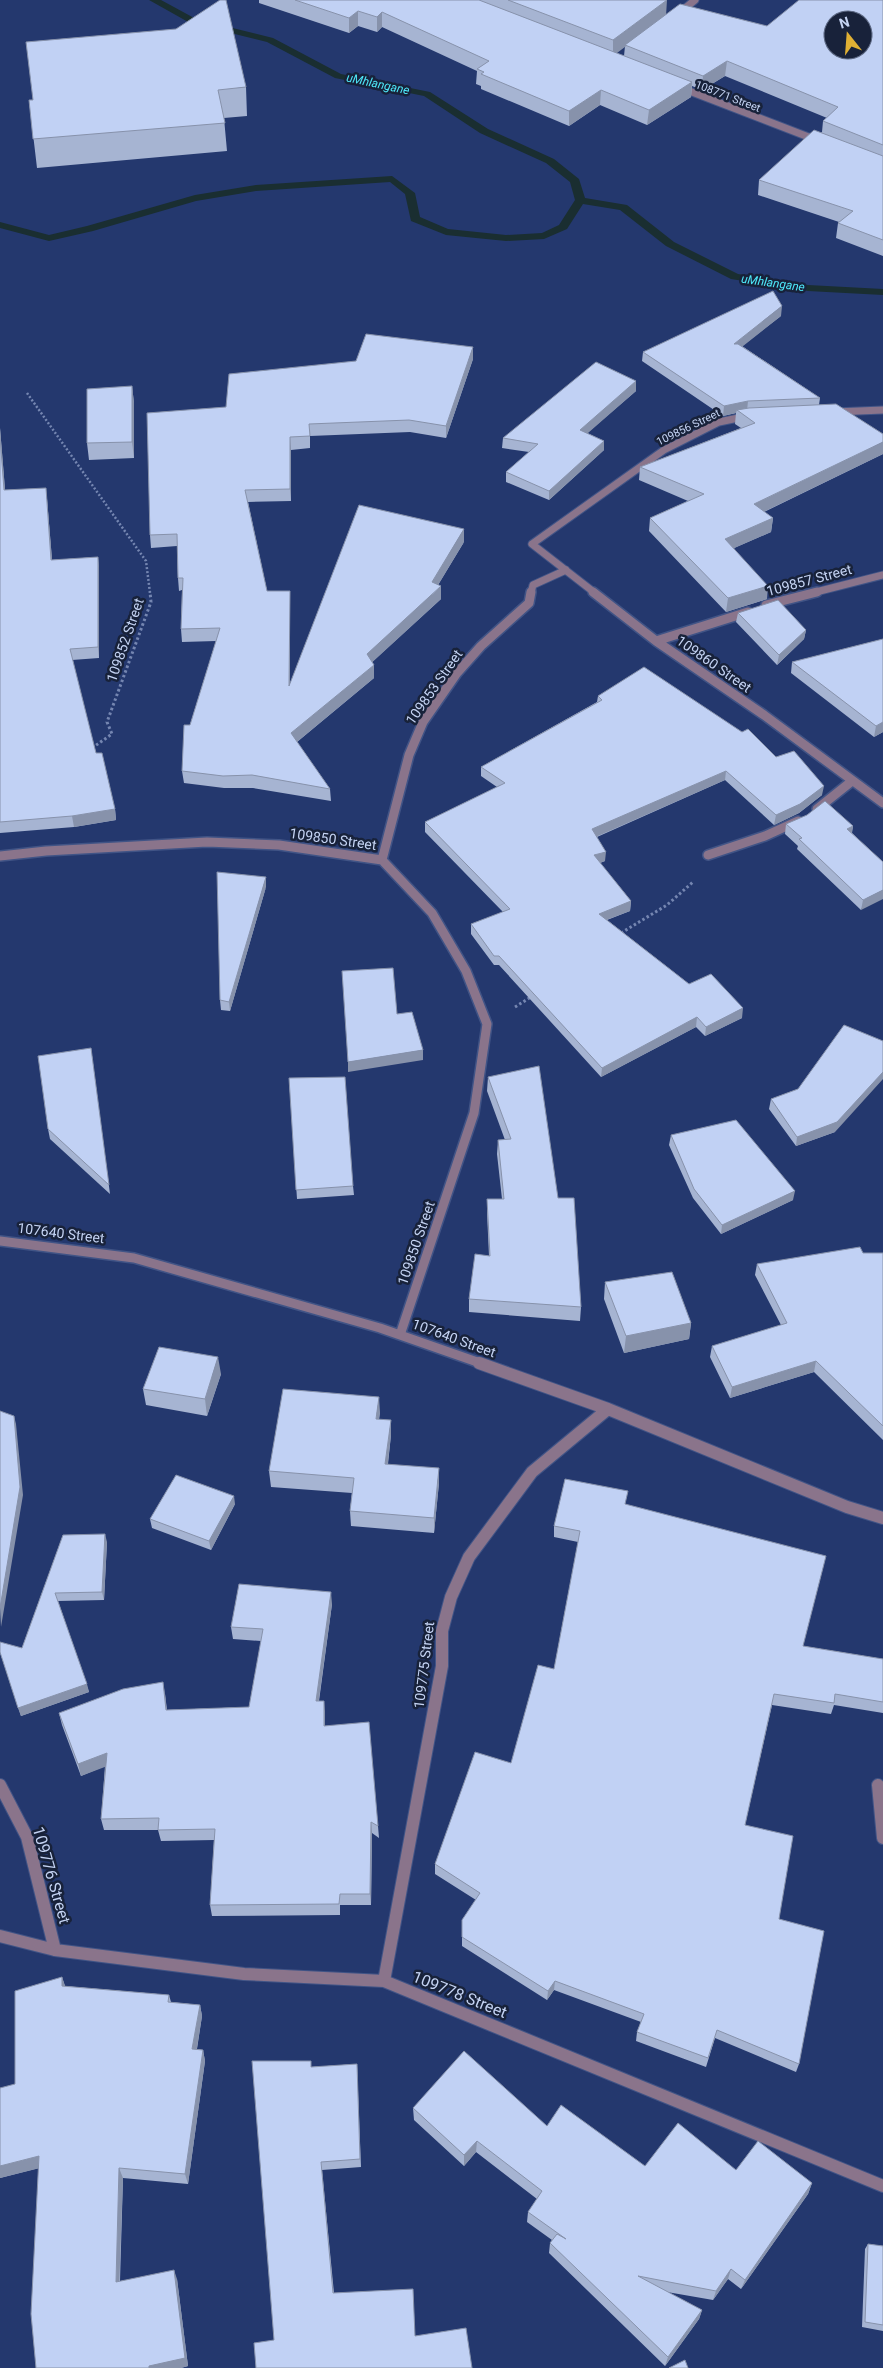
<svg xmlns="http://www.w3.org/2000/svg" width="883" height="2368" viewBox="0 0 883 2368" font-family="Roboto,sans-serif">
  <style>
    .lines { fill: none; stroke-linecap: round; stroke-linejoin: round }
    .stream { fill: #1a2e31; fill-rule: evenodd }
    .minor-far2-casing { stroke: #415486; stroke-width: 9 }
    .minor-far1-casing { stroke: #415486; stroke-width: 12 }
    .minor-casing { stroke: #415486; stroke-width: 14 }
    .path-far1 { stroke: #7586b1; stroke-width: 2.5; stroke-dasharray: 2 2; stroke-linecap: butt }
    .path { stroke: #7586b1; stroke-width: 3; stroke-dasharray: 2.5 2.5; stroke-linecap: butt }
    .minor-far2 { stroke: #8a748b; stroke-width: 7 }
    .minor-far1 { stroke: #8a748b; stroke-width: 9 }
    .minor { stroke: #8a748b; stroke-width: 12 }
    .wall { fill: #a6b4d2; fill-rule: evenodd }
    .shaded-wall { fill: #8792ab }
    .building { fill: #c1d1f4; stroke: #8792ab; fill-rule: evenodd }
    .labels { text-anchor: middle; stroke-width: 5; stroke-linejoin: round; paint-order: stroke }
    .far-street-label { font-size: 11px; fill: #c4d3f3; stroke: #18223a }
    .far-water-label { font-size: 12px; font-style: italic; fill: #4ee9fa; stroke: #18223a }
    .street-label { font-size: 14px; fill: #c4d3f3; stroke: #18223a }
    .near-street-label { font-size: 16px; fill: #c4d3f3; stroke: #18223a }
  </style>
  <rect width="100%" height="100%" fill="#24386e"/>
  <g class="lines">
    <path class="stream" d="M149,0H161L196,19L273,38L341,74L430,92L488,129L554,159L579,179L585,198L627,205L674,242L738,274L808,285L883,289V295L808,291L731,279L666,246L620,210L583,204L567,229L544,239L506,241L446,235L411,221L405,194L390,182L256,191L196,201L93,231L49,241L0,228V222L49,235L87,226L195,195L256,185L392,176L415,193L420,217L448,229L506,235L542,233L559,225L575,200L570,182L546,163L480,133L424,96L335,78L267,42L190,23Z"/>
    <g class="minor-far2-casing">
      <path id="minor-far2" d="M678,14L695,0
        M679,87L819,141
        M834,412L883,410
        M531,593L533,585L566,570
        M595,593L532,544L664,450L719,422L748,416
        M812,593L883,575"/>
    </g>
    <g class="minor-far1-casing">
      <path id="minor-far1" d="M593,592L656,641L764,715L883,803
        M766,605L817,592
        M656,641L748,612
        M817,809L852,781
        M708,855L765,836L798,821
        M0,856L46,851L207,842L279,845L382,860L432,913L466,971L487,1024L474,1113L400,1335
        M382,860L409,755L423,722L457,673L481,646L529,603L531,592
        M0,1241L134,1258L380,1328L483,1364"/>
    </g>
    <g class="minor-casing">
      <path id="minor" d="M479,1363L608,1409L847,1507L883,1518
        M0,1785L27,1837L55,1950
        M878,1785L883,1838
        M0,1936L55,1950L244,1974L384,1981L883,2186
        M384,1981L442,1666V1631L451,1597L469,1557L532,1472L608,1409"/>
    </g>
    <path class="path-far1" d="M27,393L146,561L150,593"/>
    <path class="path" d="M92,748L112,734L107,722L151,602L150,592
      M621,933L667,905L693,882
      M515,1007L531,997"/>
    <use href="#minor-far2" class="minor-far2"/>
    <use href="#minor-far1" class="minor-far1"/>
    <use href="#minor" class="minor"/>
  </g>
  <path class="wall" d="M259,0H665L666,15L767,26L883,0V256L836,238L838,223L839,222L758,195L759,180L822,132L823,121L827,118L725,76L702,90L692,86L691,97L647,125L600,105L569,126L481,89V86L476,84L477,71L382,27L377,32L358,26L349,33L259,3ZM625,46L624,56L616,53Z
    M246,87L247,116L224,118L227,151L37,168L29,100Z
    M781,316L742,346L820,398L819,405L883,454L764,512L773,518L771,532L734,548L767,599L726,612L649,531L650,518L688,501L639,480L640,467L741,428L735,424L736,413L723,416L642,361L643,352Z
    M473,359L446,438L410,432L310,436V448L291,450V501L248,502L267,591H290V684L464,542L438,585L441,599L372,662L374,665V678L297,742L330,789L331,801L253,788H224L184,783L182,771L190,725L216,641L182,642L181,629L182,590L179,591L178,578L177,546L151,548L150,535L226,407Z
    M636,381V391L587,433L604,441V450L549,500L506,482V472L529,452L502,448L503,438Z
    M132,386L134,403V458L89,460L87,443Z
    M0,428L5,490L47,499L52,560L98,557L99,568V658L72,660L96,753L115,809L116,820L74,827L0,833Z
    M738,613L806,630L804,639L777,665L736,622Z
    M883,639V732L874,737L791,673L792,662Z
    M598,696L776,757L822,795L799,813L774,825L725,780L597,837L605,861L600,863L631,901L630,911L607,920L689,984L742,1018L705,1036L696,1027L601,1077L499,965H494L471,934V924L503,912L425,832V822L497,787L481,776V767L597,702Z
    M786,824L853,826L852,833L883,862L861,910L797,849L798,846L785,834Z
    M266,887L230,1011L221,1010L220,1000Z
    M91,1048L110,1194L50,1139L48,1129Z
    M488,1077L558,1198L581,1307L580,1321L469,1312V1299L489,1256L487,1213V1199H502L497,1154L498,1140H505L487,1091Z
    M289,1078L353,1186L354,1195L297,1199Z
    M798,1089L835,1132L796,1146L769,1109L771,1099Z
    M671,1135L793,1200L721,1234L693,1198L669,1145Z
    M863,1253H883V1440L814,1372L730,1398L710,1357L712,1346L781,1325L755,1275L757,1264Z
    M605,1282L691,1323L689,1339L624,1353L604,1299Z
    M221,1374L207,1416L146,1405L143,1389Z
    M380,1412L379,1419L391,1435L388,1464L439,1483L434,1533L351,1526L350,1511L352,1493L271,1487L269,1471Z
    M235,1504L211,1550L152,1528L150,1519Z
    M626,1504L803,1646L883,1659V1713L834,1705L831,1714L772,1705L745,1825L779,1919L799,2064L796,2072L715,2038L706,2067L636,2041L637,2032L641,2022L554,1990L547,2000L462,1946V1920L476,1900L435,1874V1864L511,1763L554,1669L578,1542L554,1537V1526Z
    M63,1535L107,1542L104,1600L58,1601L89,1692L21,1716L0,1652L22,1648Z
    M332,1604L319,1701L325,1712V1726L378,1826L379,1838L372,1833L371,1905H340V1915L212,1916L210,1905L214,1840L161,1841L158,1830H104L101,1819L105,1766L81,1776L62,1725L59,1713L165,1694L167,1710L249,1707L261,1641L233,1639L231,1627Z
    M62,1977L65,1986L169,1995L171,2002L200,2005L202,2016L197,2049L203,2050L205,2061L188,2184L123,2178L120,2281L177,2279L188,2366L181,2368H36L39,2168L0,2178L15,2084Z
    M357,2064L361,2167L322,2170L334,2293L472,2368L274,2340L312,2067Z
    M413,2108L547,2126L645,2166L736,2170L812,2183L808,2194L741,2289L728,2279L713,2300L667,2292L702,2310L699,2319L665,2366L549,2253L550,2243L552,2240L527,2222L528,2212L537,2199L476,2152L464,2166L414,2120Z
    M868,2244L883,2246V2331L862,2327L865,2249Z"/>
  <path class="shaded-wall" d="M667,0L666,16L613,56V40Z
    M358,11V26L349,33V18Z
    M382,12V27L377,32V17Z
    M727,61L725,76L702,90L703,76Z
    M692,82L691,97L647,125L649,110Z
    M601,90L600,105L569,126V111Z
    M782,306L781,316L733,354L734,344Z
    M473,347V359L446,438V426Z
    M636,381V391L580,440V430Z
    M132,386L134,403V458L132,442Z
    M748,401L747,411L737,410L736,413L723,416L724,406Z
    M0,428L6,501L4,490L0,437Z
    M290,437L291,450V501L290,489Z
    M604,441V450L549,500V491Z
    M883,442V454L753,517L754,504Z
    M46,488L47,499L53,571L51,560Z
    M773,518L771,532L723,553L725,539Z
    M464,529V542L432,595L441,586V599L367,667V654L432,582Z
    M98,557L99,568V658L98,647Z
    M768,586L767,599L726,612L728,598Z
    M290,591V699L289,686Z
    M806,630L804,639L777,665L779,655Z
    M374,665V678L292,746L291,733Z
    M883,722V732L874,737L876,726Z
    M726,771L725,780L591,839L592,829Z
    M824,786L822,795L799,813L774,825L776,815Z
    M115,809L116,820L74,827L72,816Z
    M853,826L851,836L847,829Z
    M606,852L605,861L594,865V855Z
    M266,877V887L230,1011L229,1002Z
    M883,890V899L861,910L863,900Z
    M631,901L630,911L598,923L599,914Z
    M743,1008L742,1018L705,1036L706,1027Z
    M697,1017L696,1027L601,1077L602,1068Z
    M423,1050V1060L348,1072V1062Z
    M883,1072V1079L835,1132L796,1146L797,1137Z
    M795,1191L793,1200L721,1234L722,1225Z
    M691,1323L689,1339L624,1353L626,1336Z
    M218,1357L221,1374L207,1416L205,1399Z
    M816,1361L814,1372L730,1398L732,1387Z
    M379,1397L380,1412L377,1434L376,1419Z
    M14,1416L16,1424L23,1495L1,1627L0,1608Z
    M391,1420V1435L386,1479L385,1464Z
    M439,1468V1483L434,1533V1518Z
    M234,1496L235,1504L211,1550L209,1541Z
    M105,1534L107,1542L104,1600L102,1592Z
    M331,1592L332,1604L317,1713L316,1701Z
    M163,1682L165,1694L168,1722L166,1710Z
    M87,1684L89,1692L21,1716L18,1708Z
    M324,1701L325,1712V1738L324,1726Z
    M107,1753L110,1765L81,1776L78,1764Z
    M371,1822L372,1833L371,1905L370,1894Z
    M62,1977L66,1989L62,1986Z
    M555,1981L554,1990L547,2000L548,1991Z
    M200,2005L202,2016L195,2060L192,2049Z
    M203,2050L205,2061L188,2184L185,2174Z
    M477,2141L476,2152L464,2166V2155Z
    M39,2156L44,2167L0,2178V2166Z
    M119,2168L123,2178L119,2291L116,2282Z
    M812,2183L808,2194L741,2289L745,2280Z
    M731,2269L728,2279L713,2300L716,2291Z
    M174,2270L177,2279L188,2366L181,2368H149V2366Z
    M702,2310L699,2319L665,2366L668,2357Z"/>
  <path class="building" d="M220,0H226L246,87L218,90L225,123L33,139L29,100H33L26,42L176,29Z
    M295,0H479L692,82L649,110L601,90L569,111L481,74L484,72L477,69L489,61L382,12L377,17L358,11L349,18Z
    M508,0H667L613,40Z
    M799,0H883V145L823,121L838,107L727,61L703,76L625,45L680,4L767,26ZM833,20H863V50H833Z
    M814,130L883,156V240L838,223L853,211L759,180Z
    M773,291L782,306L734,344H738L820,398L748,401L724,406L643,352Z
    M366,334L473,347L446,426L409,420L309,424L310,436L290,437V489L245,490L267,591H290L289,686L359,505L464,529L432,582L441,586L367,654L374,665L291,733L330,789L252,775L223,776L182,771L184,725H190L220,628L181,629L183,578H178L177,534L150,535L147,413L226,407L229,374L356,361Z
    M596,362L636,381L580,430L604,441L549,491L506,472L538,444L503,438Z
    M132,386V442L87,443V389Z
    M836,404L883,434V442L754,504L773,518L725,539L768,586L728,598L650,518L704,494L640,467L755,423L737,410L749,408Z
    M0,437L4,490L46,488L51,560L98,557V647L70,649L96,753H102L115,809L72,816L0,822Z
    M778,600L806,630L779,655L738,613Z
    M883,639V722L876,726L792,662Z
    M644,667L742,732L748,729L776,757L794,751L824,786L800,804L776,815L726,771L592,829L606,852L594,855L631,901L599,914L689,984L711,974L743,1008L706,1027L697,1017L602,1068L499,956H494L471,924L510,909L425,822L505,783L481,767L602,700L598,696Z
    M825,801L853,826L847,829L883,862V890L863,900L799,839L802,838L786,824L807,815Z
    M217,872L266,877L229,1002L220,1000Z
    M393,968L397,1014L412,1012L423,1050L348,1062L342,971Z
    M844,1025L883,1041V1072L837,1122L797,1137L771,1099L798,1089Z
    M91,1048L109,1185L48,1129L38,1056Z
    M539,1066L558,1198H574L581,1307L469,1299L475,1254L490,1256L487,1199H504L498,1140L511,1139L488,1077Z
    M345,1077L353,1186L296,1190L289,1078Z
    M736,1120L795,1191L722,1225L694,1189L671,1135Z
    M860,1247L863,1253H883V1426L816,1361L732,1387L712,1346L787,1323L757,1264Z
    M672,1272L691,1323L626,1336L605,1282Z
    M159,1347L218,1357L205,1399L143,1389Z
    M283,1389L379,1397L376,1419L391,1420L385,1464L439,1468L434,1518L350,1511L354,1478L269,1471Z
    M0,1411L14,1416L20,1487L0,1608Z
    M176,1475L234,1496L209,1541L150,1519Z
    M565,1479L628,1491L625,1504L826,1556L803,1646L883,1659V1702L835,1694L834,1703L774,1694L745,1825L793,1836L779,1919L824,1931L799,2064L717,2030L708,2058L637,2032L644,2014L555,1981L548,1991L462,1937V1920L480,1893L435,1864L475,1752L511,1763L538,1665L554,1669L580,1531L554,1526Z
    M105,1534L102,1592L55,1593L87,1684L18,1708L0,1652V1642L22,1648L63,1535Z
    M239,1584L331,1592L316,1701H324V1726L369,1722L378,1826L371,1822L370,1894H340L339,1904L210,1905L215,1829L158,1830L159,1818L101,1819L107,1753L78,1764L59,1713L123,1689L163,1682L166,1710L249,1707L263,1629L231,1627Z
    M62,1977V1986L169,1995L168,2002L200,2005L192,2049L203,2050L185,2174L119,2168L116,2282L174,2270L185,2358L149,2366V2368H36L31,2314L39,2156L0,2166V2088L15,2084V1991Z
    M464,2051L547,2126L561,2105L645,2166L678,2123L736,2170L758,2141L812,2183L745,2280L731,2269L716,2291L638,2276L702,2310L668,2357L550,2243L557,2234L566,2239L528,2212L542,2191L477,2141L464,2155L413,2108Z
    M252,2061H311V2067L357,2064L360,2159L321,2162L333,2293L413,2289L415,2336L466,2328L472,2368H256L254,2343L274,2340Z
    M868,2244L883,2246V2325L865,2322Z
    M685,2360L688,2368H669Z"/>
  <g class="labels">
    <g class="far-street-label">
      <text transform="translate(728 96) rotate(21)" y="4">108771 Street</text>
      <text transform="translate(688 427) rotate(-26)" y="4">109856 Street</text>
    </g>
    <g class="far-water-label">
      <text transform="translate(378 84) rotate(12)" y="4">uMhlangane</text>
      <text transform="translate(773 283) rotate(8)" y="4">uMhlangane</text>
    </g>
    <g class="street-label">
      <text transform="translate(809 580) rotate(-15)" y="5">109857 Street</text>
      <text transform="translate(125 640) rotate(-71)" y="5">109852 Street</text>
      <text transform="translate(714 664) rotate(35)" y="5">109860 Street</text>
      <text transform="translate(434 687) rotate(-55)" y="5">109853 Street</text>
      <text transform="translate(333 839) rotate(8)" y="5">109850 Street</text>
      <text transform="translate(61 1233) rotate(7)" y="5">107640 Street</text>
      <text transform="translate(416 1243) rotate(-71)" y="5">109850 Street</text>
      <text transform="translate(454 1338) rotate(20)" y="5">107640 Street</text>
      <text transform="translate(424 1665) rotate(-83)" y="5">109775 Street</text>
    </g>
    <g class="near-street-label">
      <text transform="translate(52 1875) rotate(74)" y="6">109776 Street</text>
      <text transform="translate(460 1994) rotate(22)" y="6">109778 Street</text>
    </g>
  </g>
  <g transform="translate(848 35) rotate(343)"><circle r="24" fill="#18223a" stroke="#5d6984"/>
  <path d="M0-4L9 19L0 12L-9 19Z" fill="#e0b034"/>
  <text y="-8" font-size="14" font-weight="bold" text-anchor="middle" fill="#c4d3f3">N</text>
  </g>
</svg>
